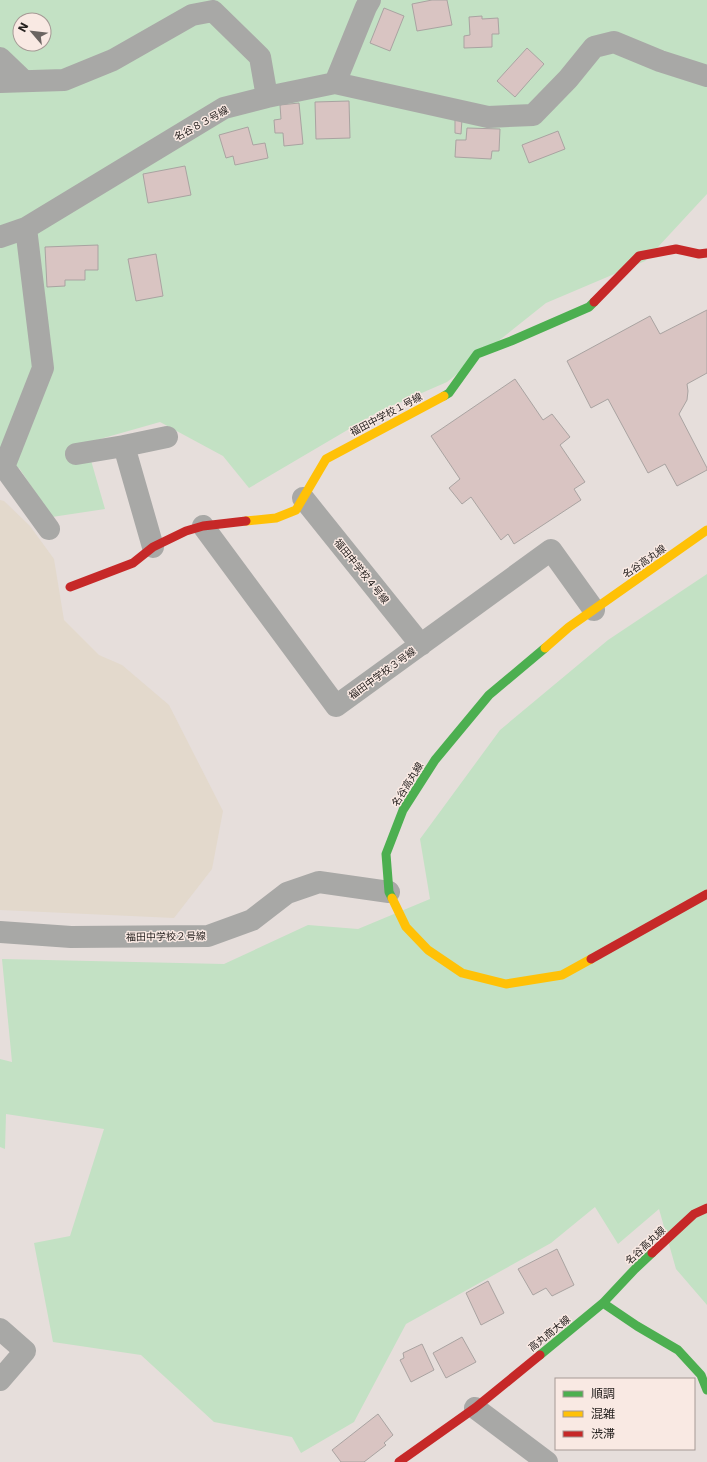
<svg xmlns="http://www.w3.org/2000/svg" width="707" height="1462" viewBox="0 0 707 1462" font-family="'DejaVu Sans','Noto Sans JP',sans-serif">
  <style>
    .education { fill: #e3d9cc }
    .green { fill: #c3e1c4; fill-rule: evenodd }
    .building { fill: #d9c4c2; stroke: #a9a3a1 }
    .lines { fill: none; stroke-linecap: round; stroke-linejoin: round }
    .street { stroke: #a8a8a6; stroke-width: 22 }
    .fast { stroke: #4caf50; stroke-width: 9 }
    .slow { stroke: #ffc107; stroke-width: 9 }
    .jam { stroke: #c62828; stroke-width: 9 }
    .labels { text-anchor: middle; stroke-width: 3; stroke-linejoin: round; paint-order: stroke }
    .street-label { font-size: 10px; fill: #272220; stroke: #f9e9e3 }
  </style>
  <rect width="100%" height="100%" fill="#e6dedb"/>
  <path class="education" d="M0,500L4,501L30,526L54,559L64,620L99,655L122,665L169,705L223,811L212,869L174,918L0,910Z"/>
  <path class="green" d="M0,0H707V194L645,261L546,303L447,382L378,412L249,488L223,456L160,422L86,443L105,509L52,517L19,468L0,476ZM20,20H44V44H20Z
    M707,574V1305L676,1269L659,1209L618,1244L595,1207L551,1243L406,1324L354,1422L301,1453L292,1437L214,1422L141,1355L53,1342L34,1243L70,1236L104,1129L6,1114L5,1149L0,1147V1059L12,1062L2,959L224,964L308,925L358,929L430,899L420,839L500,730L608,640Z"/>
  <path class="building" d="M432,0H447L452,25L417,31L412,4Z
    M384,8L404,16L390,51L370,43Z
    M482,16V19L498,18L499,34H492V47L464,48V36L470,35L469,17Z
    M527,48L544,64L515,97L497,81Z
    M349,101L350,138L316,139L315,102Z
    M299,103L303,144L284,146L283,133H275L274,120L281,119L280,105Z
    M455,118L462,119L461,134L455,133Z
    M248,127L253,145L265,143L268,158L235,165L233,156L226,158L219,135Z
    M467,128L500,129L499,151H492L491,159L455,157L456,140H466Z
    M558,131L565,149L529,163L522,145Z
    M185,166L191,195L148,203L143,174Z
    M98,245V270H85V280H65V286L47,287L45,247Z
    M156,254L163,296L136,301L128,259Z
    M707,310V373L687,384L688,391L687,400L679,414L707,468V470L677,486L665,464L648,473L608,399L591,408L567,361L650,316L660,334Z
    M515,379L543,420L552,414L570,437L560,445L585,482L574,489L581,500L514,544L508,534L501,540L471,497L462,504L449,488L460,479L431,436Z
    M557,1249L574,1285L552,1296L546,1288L533,1295L518,1269Z
    M488,1281L504,1313L481,1325L466,1293Z
    M462,1337L476,1362L446,1378L433,1353Z
    M422,1344L434,1370L411,1382L400,1360L404,1358L403,1353Z
    M378,1414L393,1435L384,1443L386,1445L364,1462H341L332,1450Z"/>
  <g class="lines">
    <path class="street" d="M0,58L24,81
      M0,82L64,80L113,60L192,15L213,11L260,57L267,97
      M335,83L488,117L533,115L568,79L594,47L614,42L660,61L707,76
      M26,228L43,368L4,467L49,529
      M0,237L26,228L224,108L267,97L335,83L366,7L370,0
      M76,454L124,446
      M303,498L421,645
      M203,526L336,706L551,550L594,610
      M153,547L124,446L167,437
      M0,932L71,937L208,936L252,920L287,893L319,882L389,892
      M0,1329L25,1351L0,1380
      M475,1408L547,1462"/>
    <path class="fast" d="M444,396L449,393L477,354L511,341L589,307L594,302
      M392,898L389,892L386,854L403,810L435,760L489,695L545,648
      M603,1303L637,1326L678,1350L701,1375L707,1390
      M540,1355L603,1303L635,1269L652,1253"/>
    <path class="slow" d="M246,521L276,518L296,510L326,459L444,396
      M545,648L569,627L707,530
      M392,898L406,927L428,950L462,973L506,984L562,975L591,959"/>
    <path class="jam" d="M594,302L639,256L676,249L699,254L707,253
      M70,587L133,563L153,547L186,531L203,526L246,521
      M591,959L707,894
      M652,1253L694,1214L707,1208
      M399,1462L475,1408L540,1355"/>
  </g>
  <g class="labels">
    <g class="street-label">
      <text transform="translate(201 123) rotate(-29)" y="4">名谷８３号線</text>
      <text transform="translate(386 414) rotate(-28)" y="4">福田中学校１号線</text>
      <text transform="translate(644 561) rotate(-35)" y="4">名谷高丸線</text>
      <text transform="translate(362 571) rotate(51)" y="4">福田中学校４号線</text>
      <text transform="translate(382 673) rotate(-36)" y="4">福田中学校３号線</text>
      <text transform="translate(407 784) rotate(-58)" y="4">名谷高丸線</text>
      <text transform="translate(166 936) rotate(-1)" y="4">福田中学校２号線</text>
      <text transform="translate(645 1245) rotate(-43)" y="4">名谷高丸線</text>
      <text transform="translate(549 1333) rotate(-39)" y="4">高丸商大線</text>
    </g>
  </g>
  <rect x="555" y="1378" width="140" height="72" fill="#f9e9e3" stroke="#a59995"/>
  <rect x="563" y="1391" width="20" height="6" fill="#4caf50" stroke="#a59995"/>
  <text x="591" y="1398" font-size="12" fill="#272220">順調</text>
  <rect x="563" y="1411" width="20" height="6" fill="#ffc107" stroke="#a59995"/>
  <text x="591" y="1418" font-size="12" fill="#272220">混雑</text>
  <rect x="563" y="1431" width="20" height="6" fill="#c62828" stroke="#a59995"/>
  <text x="591" y="1438" font-size="12" fill="#272220">渋滞</text>
  <g transform="translate(32 32) rotate(298)"><circle r="19" fill="#f9e9e3" stroke="#a59995"/>
  <path d="M0-3L7 15L0 10L-7 15Z" fill="#6a6461"/>
  <text y="-6" font-size="11" font-weight="bold" text-anchor="middle" fill="#272220">N</text>
  </g>
</svg>
